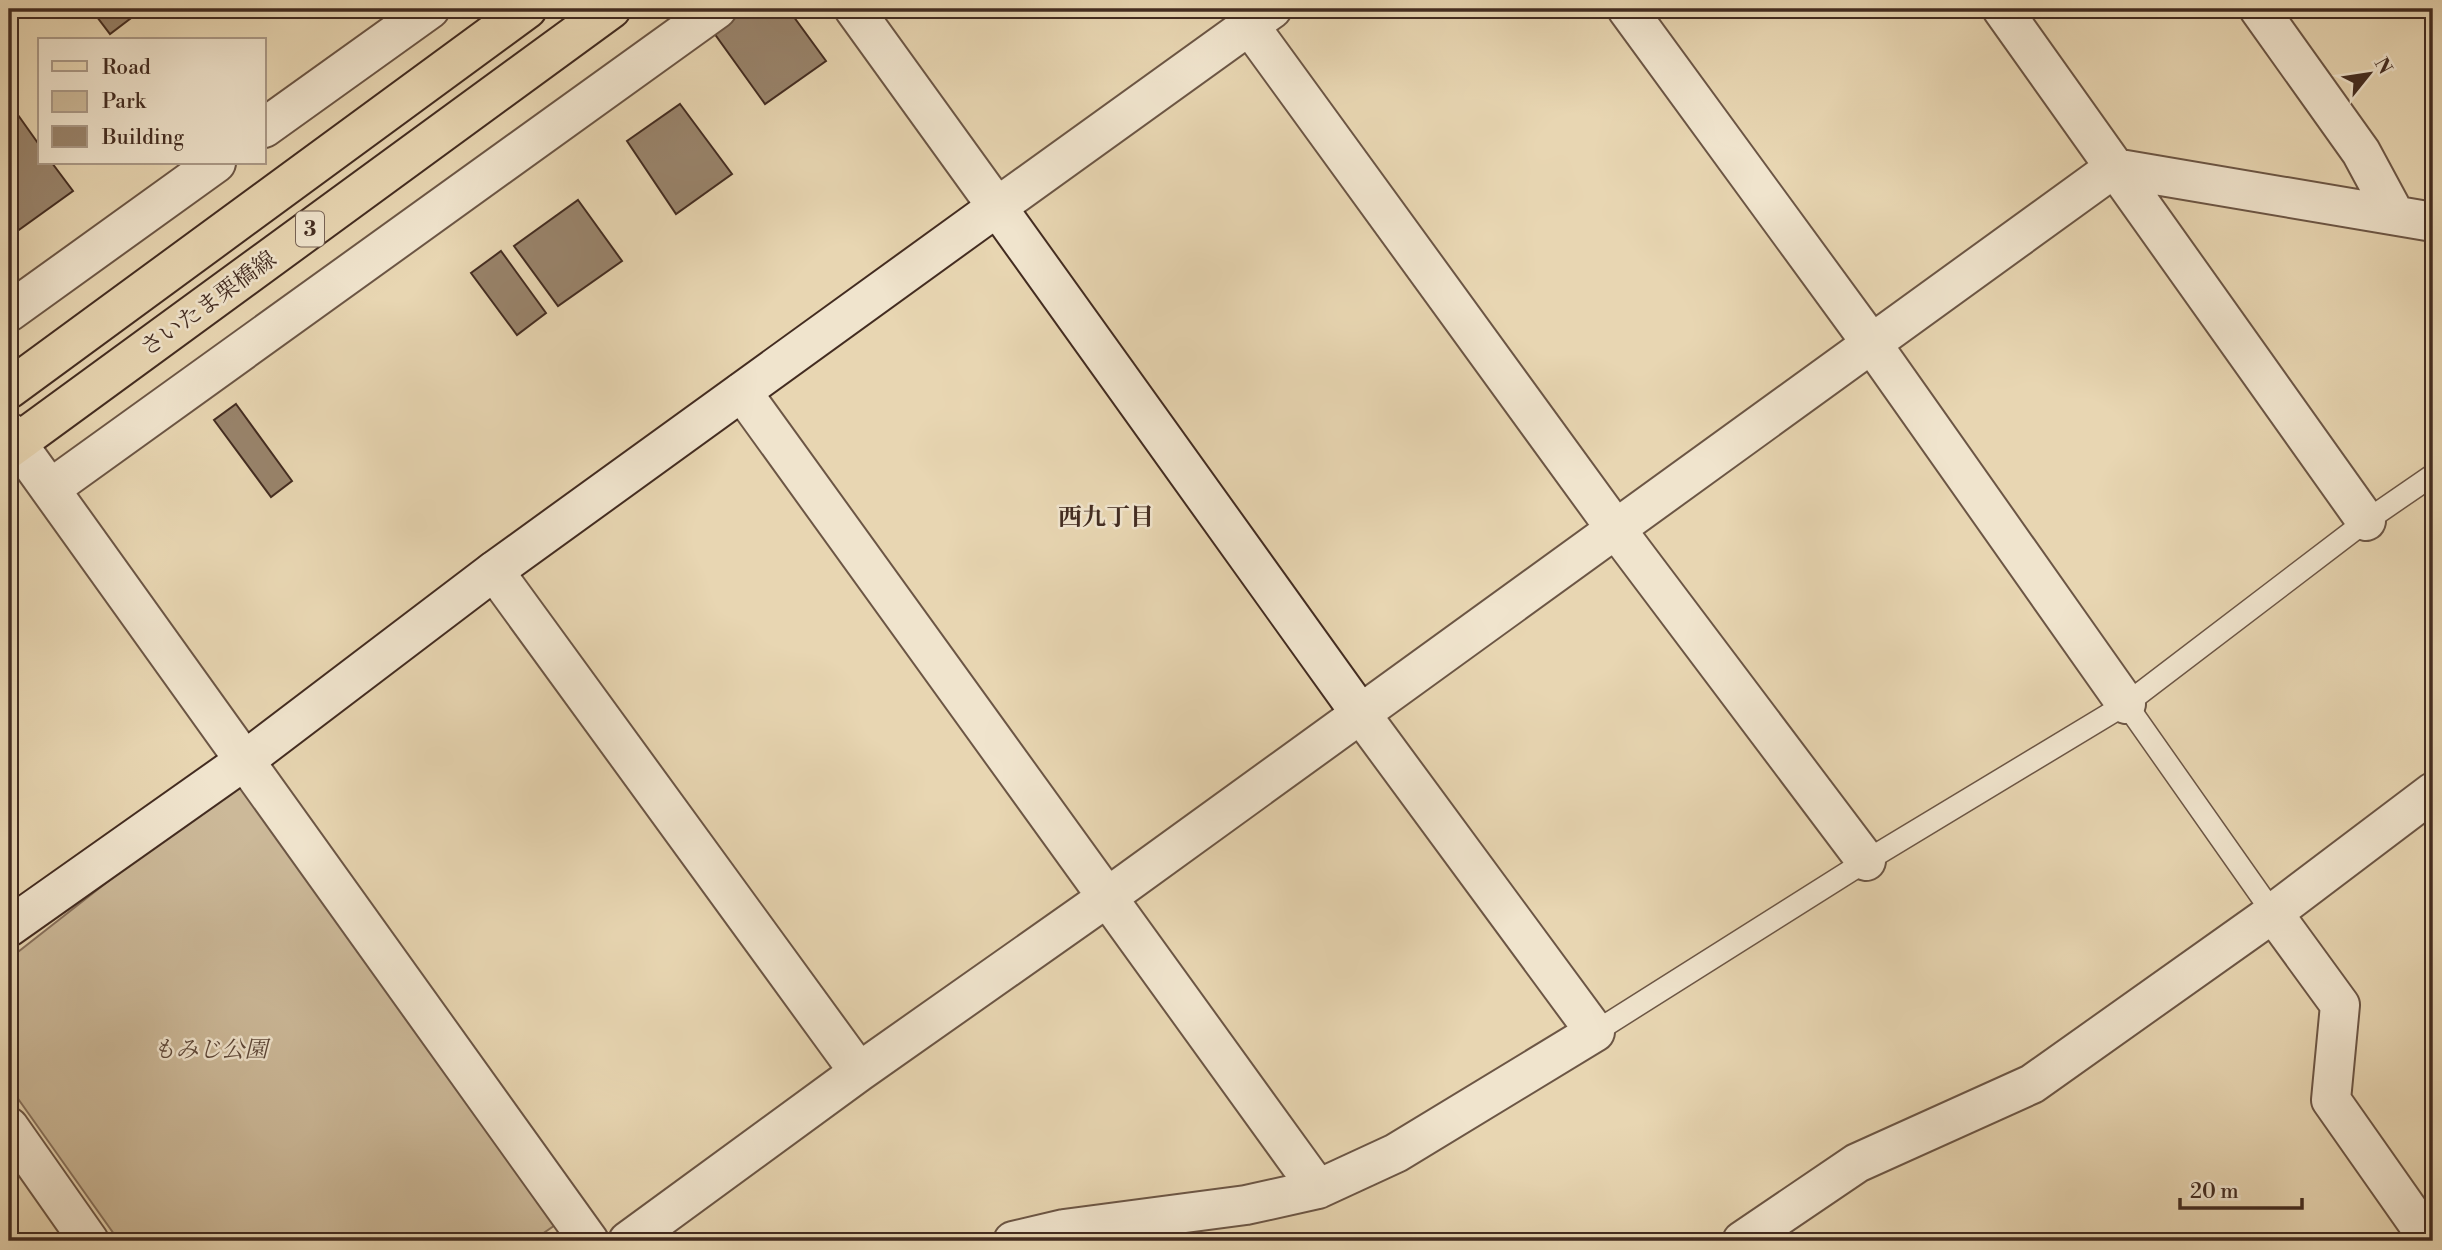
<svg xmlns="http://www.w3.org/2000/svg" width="2442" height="1250" viewBox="0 0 2442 1250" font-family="'Libre Bodoni','Noto Serif JP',serif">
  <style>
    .green { fill: #ccb999; stroke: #88725d; stroke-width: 2 }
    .building { fill: #99846c; stroke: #432c21; stroke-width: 2 }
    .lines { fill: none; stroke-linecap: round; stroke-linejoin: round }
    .lane-casing { stroke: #6c5645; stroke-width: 24 }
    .street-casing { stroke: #6c5645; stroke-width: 42 }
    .secondary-casing { stroke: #432c21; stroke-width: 42 }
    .primary-casing { stroke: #432c21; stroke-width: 42 }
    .lane { stroke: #f0e4cd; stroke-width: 21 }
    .street { stroke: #f0e4cd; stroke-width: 38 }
    .secondary { stroke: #f0e4cd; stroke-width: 38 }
    .primary { stroke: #e8d6b2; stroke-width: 38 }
    .labels { text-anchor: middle; stroke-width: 5; stroke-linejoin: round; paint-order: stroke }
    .shield { fill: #f0e4cd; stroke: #776355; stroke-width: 2 }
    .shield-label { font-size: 21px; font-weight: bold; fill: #432c21 }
    .street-label { font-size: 23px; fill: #432c21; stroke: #f0e4cd }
    .park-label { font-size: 23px; font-style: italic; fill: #5e4839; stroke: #f0e4cd }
    .neighbourhood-label { font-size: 24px; font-weight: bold; fill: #432c21; stroke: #f0e4cd }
  </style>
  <rect width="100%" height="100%" fill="#e8d6b2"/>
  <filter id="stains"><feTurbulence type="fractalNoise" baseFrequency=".00286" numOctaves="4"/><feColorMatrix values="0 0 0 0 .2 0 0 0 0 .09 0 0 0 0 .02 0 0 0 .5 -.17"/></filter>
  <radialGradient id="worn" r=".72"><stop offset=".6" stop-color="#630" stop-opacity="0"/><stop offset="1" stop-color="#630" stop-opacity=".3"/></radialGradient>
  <path class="green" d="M236,781L571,1214L532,1241H119L9,1086V959Z"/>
  <path class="building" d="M91,9H143L110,34Z
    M748,9H788L826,61L765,104L714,33Z
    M680,104L732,174L676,214L627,141Z
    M18,115L40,146V163H52L73,191L9,237V122Z
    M578,200L622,261L558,306L514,246Z
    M501,251L546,313L517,335L471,273Z
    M236,404L292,481L271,497L214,420Z"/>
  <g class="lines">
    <g class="lane-casing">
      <path id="lane" d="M2126,704L2273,913
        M1595,1032L1866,861L2126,704L2366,521L2433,475"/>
    </g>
    <g class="street-casing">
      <path id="street" d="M854,9L997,207L1272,9
        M1627,9L1872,344L2126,704
        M2002,9L2366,521
        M2259,9L2361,152L2395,215
        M1249,25L1615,528L1866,861
        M264,128L430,9
        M9,312L216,163
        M742,392L1318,1189
        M9,432L589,1241
        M50,489L717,9
        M494,571L859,1072
        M2273,913L2340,1005L2331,1100L2430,1241
        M9,1127L89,1241
        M628,1241L859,1072L1109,896L2114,168L2433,222
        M1013,1241L1064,1229L1246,1205L1318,1189L1396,1153L1595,1032L1360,713
        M1742,1241L1857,1163L2032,1084L2273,913L2433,792"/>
    </g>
    <g class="secondary-casing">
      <path id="secondary" d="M9,927L244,761L494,571L997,207L1360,713"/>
    </g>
    <g class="primary-casing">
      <path id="primary" d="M9,389L527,9
        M9,449L611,9"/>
    </g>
    <use href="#lane" class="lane"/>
    <use href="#street" class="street"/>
    <use href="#secondary" class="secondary"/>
    <use href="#primary" class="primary"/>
  </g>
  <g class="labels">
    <rect class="shield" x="296" y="211.5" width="28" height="35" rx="5"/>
    <g class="shield-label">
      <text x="310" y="236">3</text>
    </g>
    <g class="street-label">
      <text transform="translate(208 303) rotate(-36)" y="8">さいたま栗橋線</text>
    </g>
    <g class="park-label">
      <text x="210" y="1057">もみじ公園</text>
    </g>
    <g class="neighbourhood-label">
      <text x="1106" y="525">西九丁目</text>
    </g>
  </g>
  <rect width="2442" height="1250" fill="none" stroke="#e8d6b2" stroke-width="35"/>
  <rect x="10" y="10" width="2421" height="1229" fill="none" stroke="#432c21" stroke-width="3.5"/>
  <rect x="18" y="18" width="2407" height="1215" fill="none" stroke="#432c21" stroke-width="2"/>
  <rect x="38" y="38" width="228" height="126" fill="#f0e4cd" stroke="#ab9a88" stroke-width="2"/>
  <rect x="52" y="61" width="35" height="10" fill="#e8d6b2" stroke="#ab9a88" stroke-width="2"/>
  <text x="102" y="74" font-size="21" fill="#432c21">Road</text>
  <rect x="52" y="91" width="35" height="21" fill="#ccb999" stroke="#ab9a88" stroke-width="2"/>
  <text x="102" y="108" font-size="21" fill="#432c21">Park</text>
  <rect x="52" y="126" width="35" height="21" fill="#99846c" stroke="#ab9a88" stroke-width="2"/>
  <text x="102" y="144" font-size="21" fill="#432c21">Building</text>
  <g transform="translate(2369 74) rotate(60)" stroke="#f0e4cd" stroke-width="5" paint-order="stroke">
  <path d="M0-5L12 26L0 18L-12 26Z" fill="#432c21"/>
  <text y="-10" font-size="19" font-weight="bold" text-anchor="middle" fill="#432c21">N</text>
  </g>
  <path d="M2180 1198v10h122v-10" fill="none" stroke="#432c21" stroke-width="3.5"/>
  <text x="2190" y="1198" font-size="21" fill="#432c21" stroke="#f0e4cd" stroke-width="5" paint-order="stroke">20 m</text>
  <rect width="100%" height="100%" filter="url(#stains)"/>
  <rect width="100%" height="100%" fill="url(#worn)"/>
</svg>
